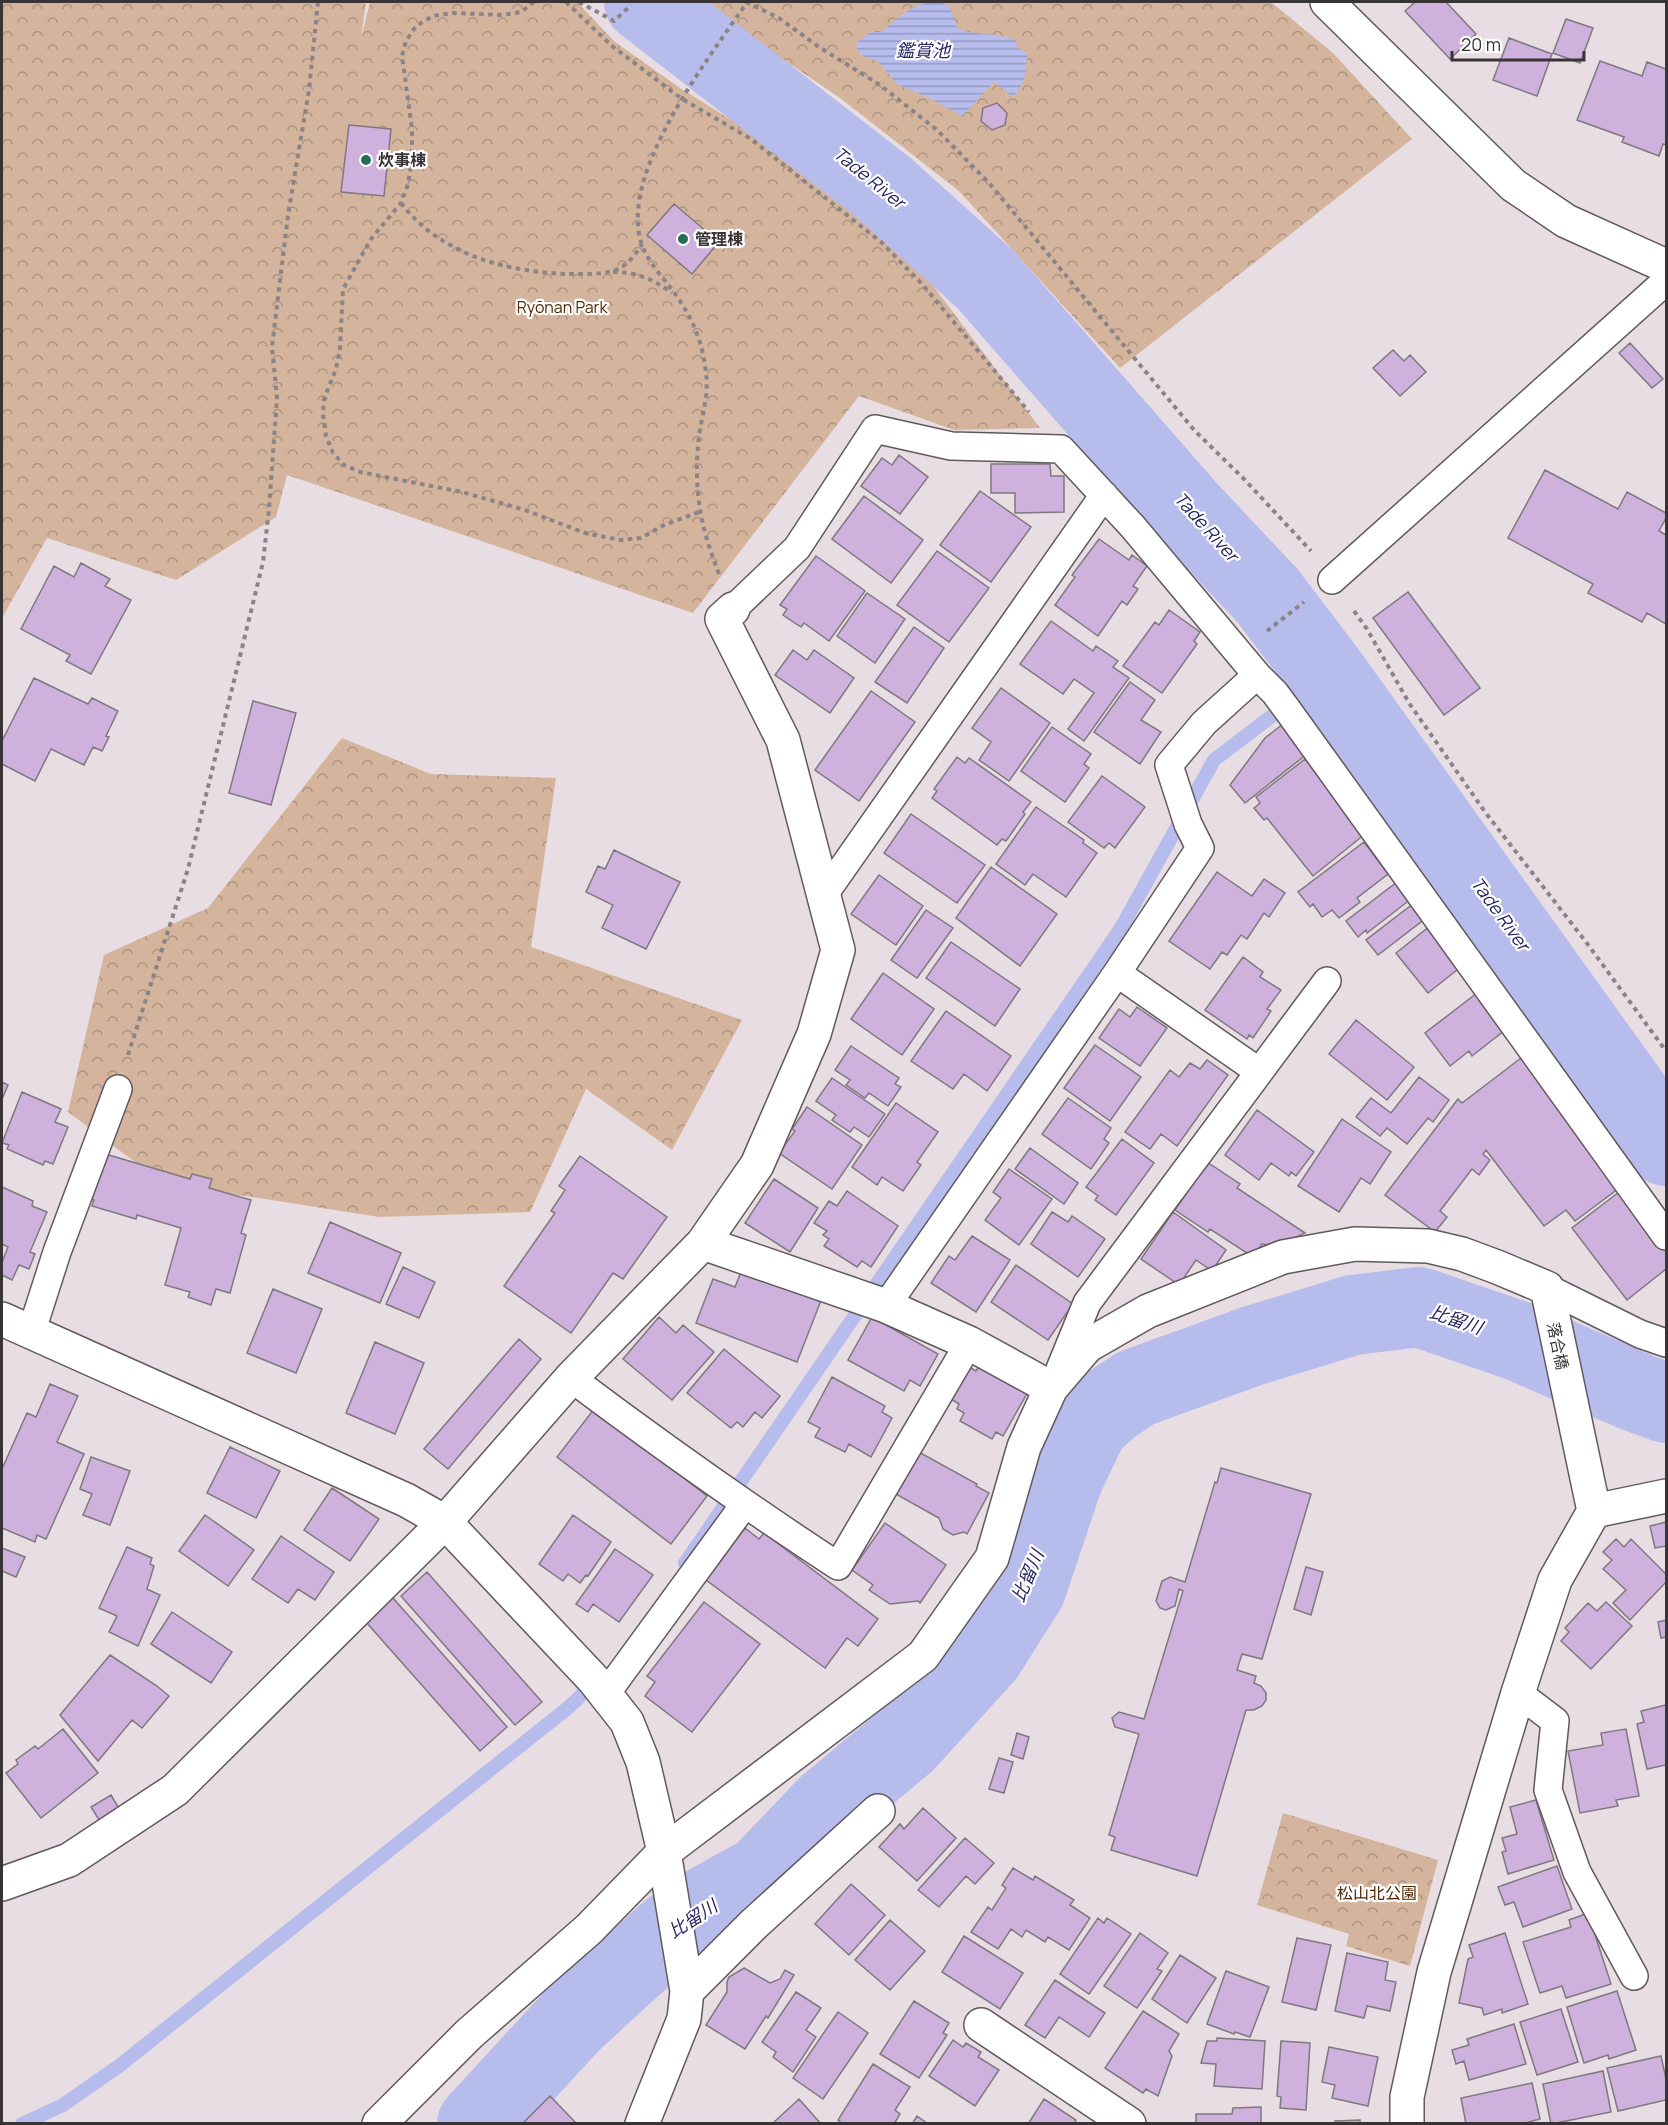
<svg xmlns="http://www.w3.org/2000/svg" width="1668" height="2125" viewBox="0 0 1668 2125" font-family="Manrope,'Noto Sans JP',sans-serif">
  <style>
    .forest { fill: url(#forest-crowns) }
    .water { fill: url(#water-rules) }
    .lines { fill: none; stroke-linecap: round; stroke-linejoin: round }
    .stream { stroke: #b6bcec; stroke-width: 14 }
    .river { stroke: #b6bcec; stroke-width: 80 }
    .building { fill: #cfb1dd; stroke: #7e7881; stroke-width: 1.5 }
    .service-casing { stroke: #62595d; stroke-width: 30 }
    .minor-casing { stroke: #62595d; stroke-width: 36 }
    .tertiary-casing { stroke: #62595d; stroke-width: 36 }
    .path { stroke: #8b8487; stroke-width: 4; stroke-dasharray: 4.5 4.5; stroke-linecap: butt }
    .service { stroke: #fff; stroke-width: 27 }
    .minor { stroke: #fff; stroke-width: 33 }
    .tertiary { stroke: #fff; stroke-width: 33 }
    .poi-dot { fill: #296b5c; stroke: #fff; stroke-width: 2 }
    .labels { text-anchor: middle; stroke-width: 4.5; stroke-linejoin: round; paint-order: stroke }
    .poi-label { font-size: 16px; font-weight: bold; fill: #383436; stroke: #fff; text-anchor: start }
    .park-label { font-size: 16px; fill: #502700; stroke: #fff }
    .street-label { font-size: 16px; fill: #383436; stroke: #fff }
    .water-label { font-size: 18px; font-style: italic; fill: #26245d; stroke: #fff }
  </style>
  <defs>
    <pattern id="forest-crowns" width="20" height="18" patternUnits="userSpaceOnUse" patternTransform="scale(1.5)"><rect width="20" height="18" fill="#d4b49c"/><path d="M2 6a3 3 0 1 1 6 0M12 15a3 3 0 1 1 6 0" fill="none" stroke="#ad9380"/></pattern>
    <pattern id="water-rules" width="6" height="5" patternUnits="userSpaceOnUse" patternTransform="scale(1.5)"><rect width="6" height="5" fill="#b6bcec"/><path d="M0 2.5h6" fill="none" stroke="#959ac0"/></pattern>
  </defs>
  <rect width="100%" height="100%" fill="#e8dde2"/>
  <path class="forest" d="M2,2H366L361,39L370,2H577L615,42L680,88L754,134L887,238L928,279L1040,428L954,430L859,396L693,613L287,475L276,517L176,580L47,538L2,618Z
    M699,2H1271L1333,53L1412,139L1120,368L959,191L840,98Z
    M342,738L431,774L556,778L531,947L742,1020L672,1150L586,1089L530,1212L379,1217L163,1183L68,1112L104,955L208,908Z
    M1283,1813L1438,1860L1410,1966L1346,1946L1349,1934L1257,1905Z"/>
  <path class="water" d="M929,2H939L949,6L958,29C977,36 997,32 1016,40L1017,49H1022L1027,54C1026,73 1026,83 1013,97L994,82L962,116L931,99L897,84L878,61L865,57L859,53L856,43L870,32H882C897,18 909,7 929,2Z"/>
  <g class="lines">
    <path class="stream" d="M685,1563L1121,928L1214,760L1327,674
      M22,2124L63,2105L119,2066L569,1707L596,1681"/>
    <path class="river" d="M644,2L884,188L985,279L1189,512L1267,595L1330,678L1666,1146
      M477,2124L570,2023L612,1984L671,1931L704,1907L762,1875L828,1806L906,1741L984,1655L1026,1589L1063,1479L1089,1424L1112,1404L1136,1388L1252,1346L1353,1315L1419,1307L1521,1342L1636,1392L1666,1403"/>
  </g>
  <path class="building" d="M1415,2H1446L1476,34L1450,59L1405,11Z
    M1566,19L1593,28L1580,63L1553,53Z
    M1509,38L1552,54L1537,96L1493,80Z
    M1600,61L1642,76L1647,62L1666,69V145L1663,144L1659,156L1622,142L1624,137L1577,120Z
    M997,103L1007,113L1005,125L992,130L981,121L983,108Z
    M349,125L391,129L384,196L341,192Z
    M674,204L719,242L692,274L647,235Z
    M1630,343L1663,379L1652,388L1619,353Z
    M1393,350L1404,361L1410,355L1426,372L1400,396L1373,368Z
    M899,455L928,477L900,514L861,486L882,458L892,465Z
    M991,464H1050L1051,476H1064V512L1015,513V493H991Z
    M1545,470L1618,509L1627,492L1666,513V518L1659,531L1666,535V624L1647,613L1642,622L1588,593L1593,584L1508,538Z
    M980,491L1031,527L991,582L940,545Z
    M864,496L923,540L891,583L832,539Z
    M1099,539L1129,560L1132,555L1147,566L1133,586L1138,589L1127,605L1122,601L1098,636L1055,605L1075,577L1072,575Z
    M937,551L989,588L949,642L897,605Z
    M816,556L865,591L829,641L804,623L801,627L783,615L787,609L780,605Z
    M81,563L110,579L105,586L131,600L91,674L66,661L70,655L21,629L54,566L74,577Z
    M1408,592L1480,688L1444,715L1373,618Z
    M867,593L905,619L875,663L837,636Z
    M1169,610L1200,632L1194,641L1197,644L1162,693L1123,666L1155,622L1159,625Z
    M1051,621L1093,651L1096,646L1118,661L1113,667L1129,678L1084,741L1068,729L1094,693L1074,679L1063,694L1020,664Z
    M914,627L944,648L907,703L875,682Z
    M793,650L807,660L814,650L854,678L830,713L775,675Z
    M34,678L88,704L92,698L118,711L106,736L109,737L102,751L93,747L84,765L51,749L35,781L2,764V741Z
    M1130,682L1155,700L1141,720L1161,732L1140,764L1094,732Z
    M1001,688L1050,723L1009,781L979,760L991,742L972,728Z
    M871,691L915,722L859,801L815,770Z
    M253,701L296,713L271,805L229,793Z
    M1283,724L1307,754L1245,803L1230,785L1265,738Z
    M1052,727L1091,754L1084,764L1089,768L1065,802L1021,771Z
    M957,757L965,763L969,758L1031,802L1023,812L1025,814L1006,841L1002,839L997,845L932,798L937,791L934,789Z
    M1305,759L1365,834L1313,876L1267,818L1264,820L1254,808L1260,803L1256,797Z
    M1102,776L1145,807L1115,848L1109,843L1104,848L1068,822Z
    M1036,807L1084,840L1083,843L1097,853L1066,897L1033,874L1025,885L996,864Z
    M911,814L985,865L957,903L884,853Z
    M1364,842L1388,874L1357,898L1360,902L1339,918L1332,910L1322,917L1313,904L1310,907L1298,892Z
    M614,850L680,882L646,949L602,928L613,905L586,892L598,866L605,869Z
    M991,867L1057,914L1020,966L956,918Z
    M1217,872L1252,896L1264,879L1285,893L1269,917L1264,913L1247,939L1241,935L1227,955L1222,952L1210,969L1169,941Z
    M879,875L923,906L896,945L851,914Z
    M1397,882L1411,899L1367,933L1366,930L1358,937L1346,921Z
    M1414,903L1426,918L1378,955L1366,940Z
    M926,910L953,928L917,978L891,960Z
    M1430,926L1462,966L1428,993L1396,953Z
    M951,942L1020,989L995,1026L926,978Z
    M1243,957L1263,972L1260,977L1281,990L1267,1009L1271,1011L1253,1038L1249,1035L1247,1039L1205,1010Z
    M883,973L934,1009L902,1055L851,1019Z
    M1477,993L1505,1030L1472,1056L1469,1051L1450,1066L1425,1033Z
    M1137,1007L1167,1028L1140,1066L1099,1038L1119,1009L1130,1017Z
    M946,1011L1011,1056L987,1091L964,1074L953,1089L911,1061Z
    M1356,1020L1414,1067L1387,1100L1329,1054Z
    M1095,1045L1141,1077L1110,1121L1064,1088Z
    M851,1046L899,1078L895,1084L901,1087L888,1106L869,1093L865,1098L846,1085L850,1080L835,1070Z
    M1525,1055L1623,1185L1575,1221L1566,1210L1544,1226L1486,1150L1483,1154L1490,1160L1479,1175L1472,1169L1440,1211L1447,1217L1435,1232L1385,1195L1458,1099L1462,1103Z
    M1207,1060L1228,1075L1177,1146L1161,1134L1150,1149L1125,1132L1170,1070L1179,1077L1190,1063L1200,1069Z
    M1419,1077L1449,1100L1433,1122L1428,1118L1407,1144L1387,1128L1380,1136L1356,1117L1371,1098L1391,1113Z
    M832,1078L885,1114L869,1137L854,1127L850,1132L832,1120L836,1115L816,1101Z
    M2,1082L8,1085L2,1099Z
    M22,1092L61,1109L55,1122L68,1127L53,1164L45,1161L43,1165L7,1149L9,1145L2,1143Z
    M1068,1098L1111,1128L1104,1139L1109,1143L1091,1169L1042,1134Z
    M896,1103L938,1132L917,1162L921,1165L903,1191L882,1177L877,1185L852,1167Z
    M807,1107L862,1145L832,1189L779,1153L795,1131L792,1129Z
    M1257,1110L1314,1152L1296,1176L1291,1172L1289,1176L1271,1163L1259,1180L1225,1155Z
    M1342,1119L1391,1152L1370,1184L1361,1178L1339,1212L1298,1186Z
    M1122,1139L1154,1163L1116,1215L1095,1200L1098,1196L1086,1187Z
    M1030,1148L1078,1183L1064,1204L1015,1169Z
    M102,1153L190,1179L192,1174L212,1179L209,1188L251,1200L241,1233L246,1235L230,1293L216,1289L211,1305L188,1297L190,1292L165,1285L181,1228L137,1215L136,1219L92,1206L94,1200L89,1199Z
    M580,1156L667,1217L623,1279L613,1273L571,1333L504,1286L555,1213L551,1211L565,1190L559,1186Z
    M1207,1162L1240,1184L1237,1188L1305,1233L1277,1246L1262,1244L1253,1257L1210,1229L1208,1232L1175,1210Z
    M1009,1169L1052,1199L1019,1245L985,1220L1001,1198L993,1192Z
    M774,1179L818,1208L790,1252L745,1223Z
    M2,1187L33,1201L32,1206L47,1212L30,1252L35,1254L29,1269L19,1265L12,1280L2,1275V1262L8,1247L2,1244Z
    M1623,1189L1666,1245V1269L1627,1300L1572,1228Z
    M847,1191L898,1226L871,1267L862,1261L857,1267L824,1246L829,1239L823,1235L827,1231L814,1223L829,1201L837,1206Z
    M1052,1212L1068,1222L1072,1216L1105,1239L1078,1277L1031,1244Z
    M1173,1212L1226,1250L1212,1271L1196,1260L1179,1285L1141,1259Z
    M330,1222L401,1253L380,1303L308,1273Z
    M972,1236L1010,1260L976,1312L931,1283L949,1256L955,1260Z
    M1016,1265L1073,1304L1048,1340L991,1302Z
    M403,1267L435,1282L419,1318L386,1304Z
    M743,1267L822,1298L797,1362L696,1323L713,1279L735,1287Z
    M273,1289L322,1309L296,1373L247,1353Z
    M659,1317L676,1333L683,1325L714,1352L672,1400L623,1359Z
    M872,1317L938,1354L920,1386L910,1380L904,1391L848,1360Z
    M519,1339L541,1359L448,1469L424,1449Z
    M375,1342L424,1363L395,1434L346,1413Z
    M724,1349L780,1396L762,1418L755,1412L743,1427L737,1422L731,1428L687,1393Z
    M981,1363L1029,1390L1003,1436L996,1432L992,1439L960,1421L964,1413L957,1409L959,1404L948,1397L966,1365L976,1371Z
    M832,1377L885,1406L882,1412L892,1418L871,1457L849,1444L845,1452L815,1437L820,1428L808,1422Z
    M50,1384L78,1396L57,1442L84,1454L46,1539L37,1535L35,1542L2,1528V1469L27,1413L36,1417Z
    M594,1409L707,1496L671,1544L557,1457Z
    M230,1447L280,1471L256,1518L207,1493Z
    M917,1451L977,1484L976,1486L989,1493L967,1534L964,1532L953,1535L943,1529L939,1518L894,1493Z
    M91,1457L130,1471L110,1525L83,1515L92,1494L80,1489Z
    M1221,1468L1311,1494L1262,1659L1242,1654L1237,1670L1256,1676L1254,1683L1261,1686L1266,1693V1700L1262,1706L1254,1710H1246L1197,1876L1111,1850L1115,1837L1109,1835L1139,1734L1115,1727L1112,1718L1119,1712L1144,1719L1183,1591L1179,1589L1175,1606L1166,1610L1160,1608L1156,1601L1162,1581L1170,1577L1185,1582L1215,1482L1217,1483Z
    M332,1488L379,1519L350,1561L304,1530Z
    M205,1515L254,1550L228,1586L179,1551Z
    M573,1515L611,1542L588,1576L586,1575L580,1583L568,1574L563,1581L539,1564Z
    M1666,1522V1546L1655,1548L1650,1526Z
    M885,1523L946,1565L920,1603L918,1601L890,1604L869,1590L873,1585L852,1570Z
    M745,1528L759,1539L764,1533L878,1619L858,1646L847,1638L825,1668L706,1580Z
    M281,1536L334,1572L315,1600L298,1589L288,1603L252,1579Z
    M1616,1539L1624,1547L1631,1539L1666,1574V1582L1630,1620L1613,1603L1626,1590L1603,1569L1612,1560L1603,1552Z
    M127,1547L152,1558L150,1564L154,1566L147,1589L160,1595L138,1646L109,1632L117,1616L99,1608Z
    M2,1548L25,1557L16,1577L2,1571Z
    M615,1549L653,1575L619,1622L593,1604L588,1612L576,1604Z
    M1306,1567L1323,1572L1311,1615L1294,1609Z
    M427,1572L542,1702L515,1725L401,1596Z
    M393,1598L507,1727L480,1751L366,1622Z
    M704,1602L760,1644L692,1732L645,1696L655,1682L647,1676Z
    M1606,1602L1632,1626L1591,1669L1561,1641L1569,1632L1565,1628L1588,1603L1597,1611Z
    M172,1612L232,1652L211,1683L151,1644Z
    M1666,1615V1637L1661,1638L1658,1622L1666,1620Z
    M110,1655L157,1686L169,1696L142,1728L132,1720L98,1761L60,1715Z
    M1666,1705V1765L1647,1769L1637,1724L1644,1722L1641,1711Z
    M63,1729L98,1773L41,1818L6,1773L18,1764L16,1760L35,1746L38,1749Z
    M1626,1729L1639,1796L1616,1800L1618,1806L1580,1813L1568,1751L1603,1745L1601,1733Z
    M1017,1733L1029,1737L1023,1759L1011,1755Z
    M999,1758L1013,1762L1004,1793L989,1789Z
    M111,1795L121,1812L101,1823L91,1807Z
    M1536,1800L1554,1860L1508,1874L1502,1852L1506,1851L1502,1838L1517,1834L1510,1807Z
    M923,1808L956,1838L917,1881L879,1847L900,1824L904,1829Z
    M965,1838L994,1863L975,1884L966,1876L939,1907L918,1890Z
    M1557,1866L1572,1909L1523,1927L1514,1902L1505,1905L1498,1887Z
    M1013,1868L1033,1880L1035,1876L1074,1900L1070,1905L1090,1918L1069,1950L1048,1937L1045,1942L1026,1930L1022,1937L1011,1929L998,1949L971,1932L988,1907L992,1910L1006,1888L1002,1885Z
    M851,1884L885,1915L849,1955L815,1924Z
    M1588,1913L1611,1984L1566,1998L1562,1986L1540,1993L1523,1942L1571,1927L1569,1920Z
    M1098,1918L1104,1923L1107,1918L1131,1934L1089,1994L1060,1974Z
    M890,1920L925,1951L890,1990L855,1960Z
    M1140,1933L1168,1953L1157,1969L1162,1971L1137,2008L1104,1986Z
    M1505,1933L1528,2004L1502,2013V2009L1484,2015L1482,2008L1459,2003L1468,1959L1473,1957L1469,1945Z
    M964,1936L1023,1973L1000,2009L942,1972Z
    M1297,1938L1331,1945L1316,2010L1282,2002Z
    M1347,1953L1388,1962L1385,1980L1396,1982L1390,2011L1367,2006L1364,2018L1335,2011Z
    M1180,1955L1216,1978L1187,2023L1152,1999Z
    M744,1968L770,1983L780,1979L785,1970L794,1975L768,2018L766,2016L745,2049L706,2025L727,1992V1982L729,1977Z
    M1226,1971L1269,1987L1250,2037L1235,2032L1234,2034L1207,2024Z
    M1055,1980L1105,2013L1089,2037L1059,2017L1045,2038L1025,2025Z
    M1617,1991L1636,2050L1609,2059L1608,2055L1584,2063L1567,2007Z
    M796,1992L821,2008L806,2030L816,2037L793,2072L773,2057L776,2052L762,2042Z
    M914,2001L949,2023L943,2033L947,2035L919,2078L880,2054Z
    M1561,2009L1578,2062L1537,2075L1520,2022Z
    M1143,2011L1179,2034L1169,2051L1172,2056L1158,2096L1146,2089L1143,2093L1105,2068Z
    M838,2012L868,2033L823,2099L793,2078Z
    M1514,2024L1526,2064L1469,2080L1464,2061L1456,2064L1452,2050L1469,2045L1467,2039Z
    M1217,2038L1265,2041L1262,2089L1214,2086L1216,2064L1201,2063L1207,2041H1217Z
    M953,2040L963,2047L966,2043L981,2052L978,2057L999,2070L975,2106L929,2076Z
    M1281,2041L1310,2043L1306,2110L1280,2108L1281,2097L1277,2096Z
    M1329,2047L1378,2057L1368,2106L1332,2098L1335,2085L1322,2082Z
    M1661,2056L1666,2079V2100L1618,2111L1607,2068Z
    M873,2064L910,2087L895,2110L900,2114L894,2124H843L838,2120Z
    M1603,2071L1611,2112L1551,2124L1543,2084Z
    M1532,2083L1540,2119L1521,2124H1466L1461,2098Z
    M550,2096L577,2124H522Z
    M799,2099L821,2124H772Z
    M1044,2099L1076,2120L1074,2124H1028Z
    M1261,2107V2124H1196V2114H1232L1233,2108Z
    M917,2116L928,2124H912Z
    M1360,2120V2124H1335V2121Z"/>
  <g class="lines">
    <g class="service-casing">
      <path id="service" d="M1332,580L1666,281
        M733,609L797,548L875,429L951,446L1061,449L1133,527L1257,675L1204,723L1169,765L1188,824L1200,848L1117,973L886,1306
        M1257,675L1275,693L1289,712L1666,1236
        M823,896L1104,495
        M1117,973L1258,1071
        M1547,1288L1640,1334L1666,1343
        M31,1333L57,1252L118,1089
        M1060,1369L1087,1303L1327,981
        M571,1378C659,1444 746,1506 838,1566L969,1343
        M1518,1693L1555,1721L1548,1790L1577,1872L1634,1976
        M605,1695L744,1505"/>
    </g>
    <g class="minor-casing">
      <path id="minor" d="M703,1243L886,1306L969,1343L1051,1388
        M2,1319L406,1500L445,1522L594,1680L627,1722L643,1762L664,1852L687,1991L684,2019L642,2124
        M1594,1511L1666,1496
        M2,1884L69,1860L175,1790L445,1522L571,1378L703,1243L757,1165L814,1034L838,950L783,740L722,619L733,609
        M687,1991L754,1924L878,1811
        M981,2025L1129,2124
        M379,2124L469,2034L589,1929L664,1852L923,1656L992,1558L1024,1447L1051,1388L1087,1346L1148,1311L1283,1257L1355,1244L1428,1246L1462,1254L1497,1267L1547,1288L1594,1511L1555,1580L1518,1693L1434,1972L1407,2097V2124"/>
    </g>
    <g class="tertiary-casing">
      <path id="tertiary" d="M1327,2L1513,185L1566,221L1666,266"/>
    </g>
    <path class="path" d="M534,2L521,12L503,15L453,13L433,16L416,26L406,41L402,56L412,129V160L408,184L401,203L371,239L343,289L340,349L336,369L324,399L323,414L326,436L333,453L344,465L360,472L462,492L525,510L585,533L620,540L641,538L664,525L699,512
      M566,2L612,46L682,99L751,139L881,242L922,284L1029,412
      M579,2L614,21L631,5
      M746,2L779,18L819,47L880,85L937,130L990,184L1194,430L1244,479L1311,551
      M401,203C440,254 503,271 565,274C581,274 601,275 616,270C628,265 635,255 642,244
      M613,272C637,272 653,279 672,293
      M719,574C700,526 693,488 699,436C702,415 709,394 706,373C703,345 694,321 678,298C666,280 650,266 642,245C617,174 709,59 747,2
      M1354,611L1367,629L1409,703L1485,812L1586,942L1666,1051
      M1267,631L1304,602
      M128,1055L188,869L263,562L269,509L277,398L272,347L288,215L309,90L318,2"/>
    <use href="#service" class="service"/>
    <use href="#minor" class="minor"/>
    <use href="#tertiary" class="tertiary"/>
  </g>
  <g class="poi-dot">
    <circle cx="366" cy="160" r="6"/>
    <circle cx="683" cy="239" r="6"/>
  </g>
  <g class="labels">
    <g class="poi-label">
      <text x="378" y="166">炊事棟</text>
      <text x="695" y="245">管理棟</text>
    </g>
    <g class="park-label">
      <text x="562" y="313">Ryōnan Park</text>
      <text x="1377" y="1899">松山北公園</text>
    </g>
    <g class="street-label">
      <text transform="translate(1558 1346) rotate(78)" y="6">落合橋</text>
    </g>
    <g class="water-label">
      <text x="923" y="57">鑑賞池</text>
      <text transform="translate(869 178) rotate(39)" y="6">Tade River</text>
      <text transform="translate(1206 527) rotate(48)" y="6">Tade River</text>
      <text transform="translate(1500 914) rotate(54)" y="6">Tade River</text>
      <text transform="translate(1456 1320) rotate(19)" y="6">比留川</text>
      <text transform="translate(1028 1576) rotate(-67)" y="6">比留川</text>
      <text transform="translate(693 1919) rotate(-33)" y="6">比留川</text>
    </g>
  </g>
  <rect width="1668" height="2125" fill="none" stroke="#383436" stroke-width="6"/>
  <path d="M1452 51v9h132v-9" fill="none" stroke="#383436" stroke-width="3"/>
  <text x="1461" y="51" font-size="18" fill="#383436" stroke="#ffffff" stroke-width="4.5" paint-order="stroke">20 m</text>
</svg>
